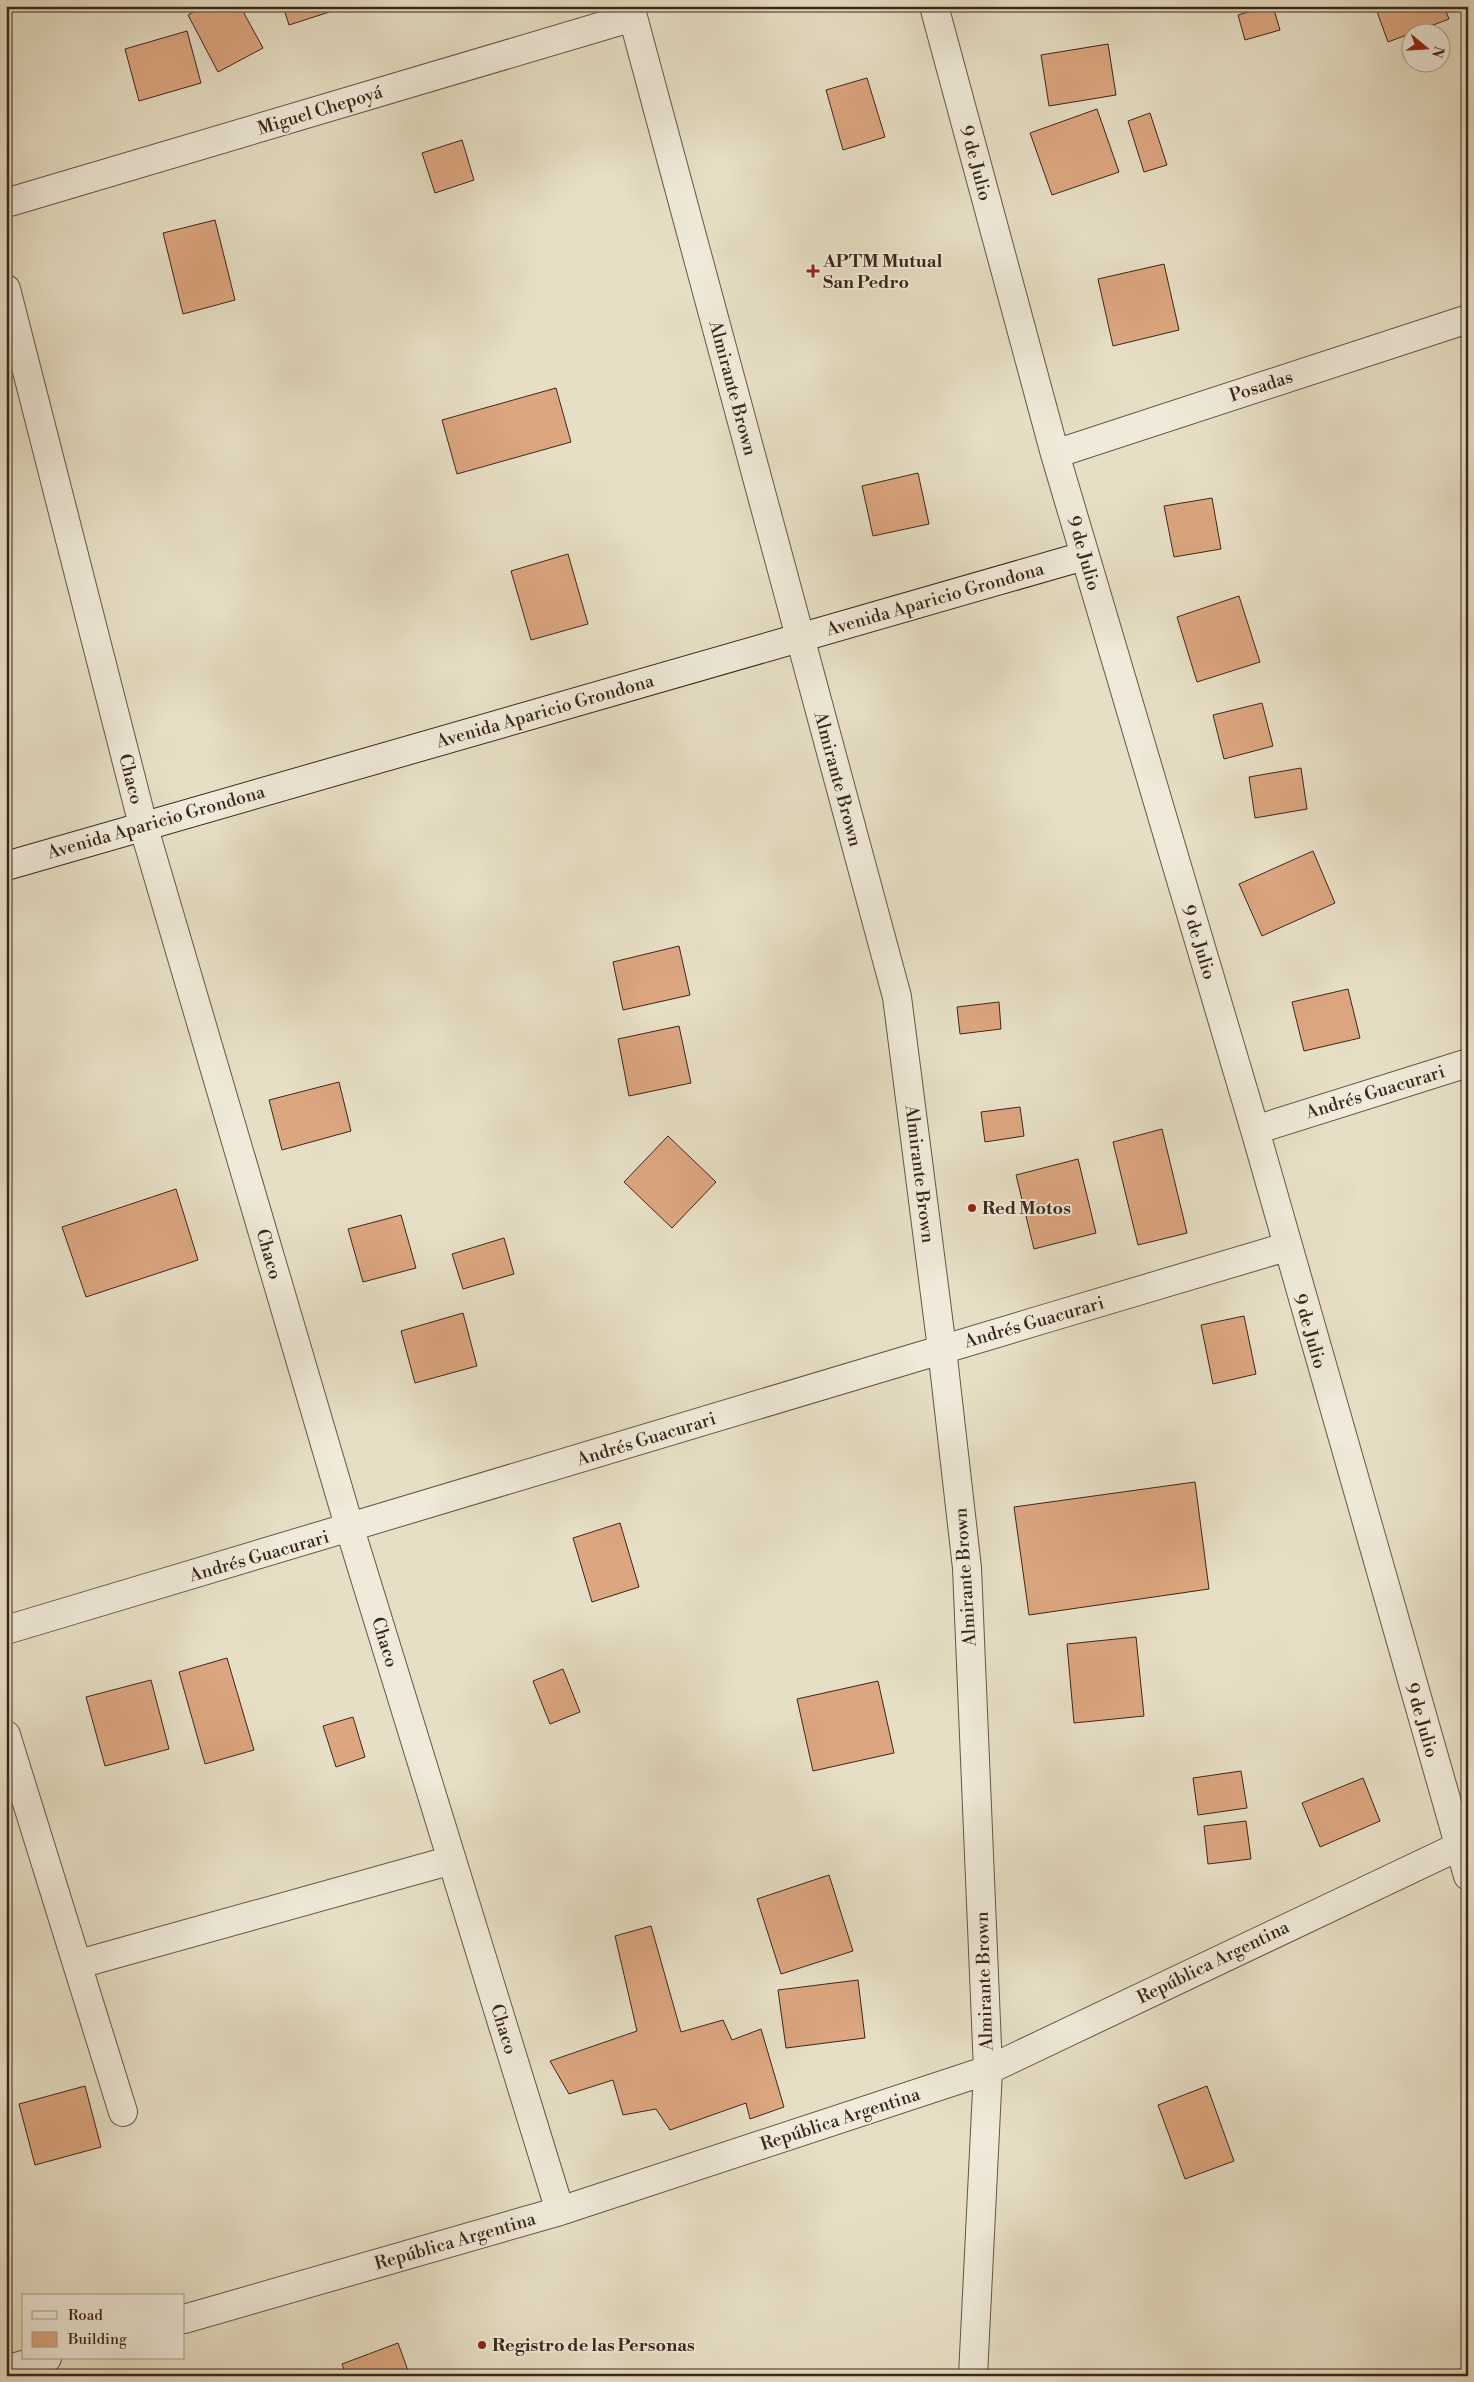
<svg xmlns="http://www.w3.org/2000/svg" width="1474" height="2382" viewBox="0 0 1474 2382" font-family="'Libre Bodoni',serif">
  <style>
    .building { fill: #dca680; stroke: #3c261b }
    .lines { fill: none; stroke-linecap: round; stroke-linejoin: round }
    .minor-casing { stroke: #675446; stroke-width: 30 }
    .secondary-casing { stroke: #3c261b; stroke-width: 30 }
    .minor { stroke: #efead9; stroke-width: 28 }
    .secondary { stroke: #efead9; stroke-width: 28 }
    .poi-dot { fill: #8f2418; stroke: #efead9; stroke-width: 2 }
    .labels { text-anchor: middle; stroke-width: 4; stroke-linejoin: round; paint-order: stroke }
    .street-label { font-size: 18px; fill: #3c261b; stroke: #efead9 }
    .poi-label { font-size: 18px; font-weight: bold; fill: #3c261b; stroke: #efead9; text-anchor: start }
  </style>
  <rect width="100%" height="100%" fill="#e7dfc5"/>
  <filter id="stains"><feTurbulence type="fractalNoise" baseFrequency=".004" numOctaves="4"/><feColorMatrix values="0 0 0 0 .2 0 0 0 0 .09 0 0 0 0 .02 0 0 0 .5 -.17"/></filter>
  <radialGradient id="worn" r=".72"><stop offset=".6" stop-color="#630" stop-opacity="0"/><stop offset="1" stop-color="#630" stop-opacity=".3"/></radialGradient>
  <path class="building" d="M205,6H240L263,48L218,72L188,15Z
    M283,6H348L289,25Z
    M1268,6H1273L1280,30L1245,40L1238,15Z
    M1375,6H1444L1449,19L1388,42Z
    M187,31L201,83L139,101L125,49Z
    M1108,44L1116,95L1049,106L1041,55Z
    M867,78L885,137L843,150L826,90Z
    M1097,109L1119,172L1052,195L1030,133Z
    M1150,113L1167,165L1144,172L1128,121Z
    M462,140L474,180L435,193L422,153Z
    M215,220L235,300L183,314L163,233Z
    M1164,264L1179,330L1113,346L1098,279Z
    M556,388L571,442L457,474L442,420Z
    M918,473L929,524L873,536L862,486Z
    M1212,498L1221,549L1174,557L1164,506Z
    M568,554L588,624L531,640L511,571Z
    M1239,596L1260,662L1197,682L1177,617Z
    M1262,703L1273,746L1224,759L1213,715Z
    M1301,768L1307,809L1255,818L1249,777Z
    M1313,851L1335,903L1262,936L1239,884Z
    M679,946L690,995L623,1010L613,962Z
    M1348,989L1360,1038L1304,1051L1292,1002Z
    M999,1002L1001,1029L960,1034L957,1007Z
    M679,1026L691,1083L629,1096L618,1039Z
    M339,1082L351,1131L282,1150L269,1100Z
    M1020,1107L1024,1136L985,1142L981,1112Z
    M1162,1129L1187,1233L1138,1245L1113,1142Z
    M668,1136L716,1182L672,1228L624,1182Z
    M1078,1159L1096,1233L1034,1249L1016,1175Z
    M176,1189L198,1260L86,1297L62,1227Z
    M401,1215L416,1268L363,1282L348,1229Z
    M504,1238L514,1274L463,1289L452,1254Z
    M463,1313L477,1366L415,1383L401,1331Z
    M1244,1316L1256,1374L1213,1384L1201,1325Z
    M1195,1482L1209,1589L1029,1615L1014,1507Z
    M620,1523L639,1587L592,1602L573,1538Z
    M1136,1637L1144,1716L1074,1723L1067,1644Z
    M227,1658L254,1750L205,1764L179,1672Z
    M563,1669L580,1712L550,1724L533,1681Z
    M151,1680L169,1749L105,1766L86,1697Z
    M878,1681L894,1753L813,1771L797,1699Z
    M353,1717L365,1757L336,1767L323,1726Z
    M1241,1771L1247,1808L1198,1815L1193,1778Z
    M1363,1778L1380,1821L1320,1847L1302,1803Z
    M1246,1821L1251,1859L1208,1864L1204,1826Z
    M829,1875L853,1951L781,1974L757,1899Z
    M651,1926L681,2032L723,2020L732,2040L761,2029L784,2107L750,2119L746,2103L670,2130L656,2109L623,2115L613,2080L569,2094L550,2061L637,2031L615,1936Z
    M858,1980L865,2038L786,2048L778,1990Z
    M85,2086L101,2147L35,2165L19,2104Z
    M1207,2086L1234,2161L1185,2179L1158,2105Z
    M398,2343L410,2376H346L342,2364Z"/>
  <g class="lines">
    <g class="minor-casing">
      <path id="minor" d="M630,6L897,997L942,1349L967,1568L988,2070L973,2376
        M934,6L1055,454L1255,1130L1468,1876
        M6,203L633,17
        M6,289L143,825L350,1529L560,2211
        M1055,454L1468,319
        M1255,1130L1468,1063
        M6,1630C434,1505 859,1373 1286,1247
        M6,1735L123,2112
        M79,1964L452,1860
        M184,2319L560,2211L988,2070L1468,1842
        M6,2370L47,2358"/>
    </g>
    <g class="secondary-casing">
      <path id="secondary" d="M6,866L1084,556"/>
    </g>
    <use href="#minor" class="minor"/>
    <use href="#secondary" class="secondary"/>
  </g>
  <g class="poi-dot">
    <path d="M810.5 263.5h5v5h5v5h-5v5h-5v-5h-5v-5h5z"/>
    <circle cx="972" cy="1208" r="5"/>
    <circle cx="482" cy="2345" r="5"/>
  </g>
  <g class="labels">
    <g class="street-label">
      <text transform="translate(320 110) rotate(-17)" y="6">Miguel Chepoyá</text>
      <text transform="translate(976 163) rotate(75)" y="6">9 de Julio</text>
      <text transform="translate(1261 386) rotate(-18)" y="6">Posadas</text>
      <text transform="translate(733 388) rotate(75)" y="6">Almirante Brown</text>
      <text transform="translate(1084 553) rotate(74)" y="6">9 de Julio</text>
      <text transform="translate(935 599) rotate(-16)" y="6">Avenida Aparicio Grondona</text>
      <text transform="translate(545 711) rotate(-16)" y="6">Avenida Aparicio Grondona</text>
      <text transform="translate(131 779) rotate(76)" y="6">Chaco</text>
      <text transform="translate(838 779) rotate(75)" y="6">Almirante Brown</text>
      <text transform="translate(156 822) rotate(-16)" y="6">Avenida Aparicio Grondona</text>
      <text transform="translate(1199 942) rotate(73)" y="6">9 de Julio</text>
      <text transform="translate(1375 1092) rotate(-17)" y="6">Andrés Guacurari</text>
      <text transform="translate(920 1174) rotate(83)" y="6">Almirante Brown</text>
      <text transform="translate(269 1254) rotate(74)" y="6">Chaco</text>
      <text transform="translate(1034 1322) rotate(-16)" y="6">Andrés Guacurari</text>
      <text transform="translate(1310 1331) rotate(74)" y="6">9 de Julio</text>
      <text transform="translate(646 1439) rotate(-17)" y="6">Andrés Guacurari</text>
      <text transform="translate(259 1556) rotate(-16)" y="6">Andrés Guacurari</text>
      <text transform="translate(965 1577) rotate(-94)" y="6">Almirante Brown</text>
      <text transform="translate(385 1642) rotate(73)" y="6">Chaco</text>
      <text transform="translate(1422 1720) rotate(74)" y="6">9 de Julio</text>
      <text transform="translate(1213 1962) rotate(-26)" y="6">República Argentina</text>
      <text transform="translate(984 1981) rotate(-92)" y="6">Almirante Brown</text>
      <text transform="translate(504 2029) rotate(73)" y="6">Chaco</text>
      <text transform="translate(840 2119) rotate(-18)" y="6">República Argentina</text>
      <text transform="translate(455 2241) rotate(-16)" y="6">República Argentina</text>
    </g>
    <g class="poi-label">
      <text x="823" y="267">APTM Mutual<tspan x="823" dy="21">San Pedro</tspan></text>
      <text x="982" y="1214">Red Motos</text>
      <text x="492" y="2351">Registro de las Personas</text>
    </g>
  </g>
  <rect width="1474" height="2382" fill="none" stroke="#e7dfc5" stroke-width="25"/>
  <rect x="8" y="8" width="1459" height="2367" fill="none" stroke="#3c261b" stroke-width="2.5"/>
  <rect x="12" y="12" width="1449" height="2357" fill="none" stroke="#3c261b"/>
  <rect x="22" y="2294" width="162" height="65" fill="#efead9" stroke="#a79c8d"/>
  <rect x="32" y="2311" width="25" height="8" fill="#efead9" stroke="#a79c8d"/>
  <text x="68" y="2320" font-size="15" fill="#3c261b">Road</text>
  <rect x="32" y="2332" width="25" height="15" fill="#dca680" stroke="#a79c8d"/>
  <text x="68" y="2344" font-size="15" fill="#3c261b">Building</text>
  <g transform="translate(1426 48) rotate(108)"><circle r="24" fill="#efead9" stroke="#a79c8d"/>
  <path d="M0-4L9 19L0 12L-9 19Z" fill="#8f2418"/>
  <text y="-8" font-size="14" font-weight="bold" text-anchor="middle" fill="#3c261b">N</text>
  </g>
  <rect width="100%" height="100%" filter="url(#stains)"/>
  <rect width="100%" height="100%" fill="url(#worn)"/>
</svg>
